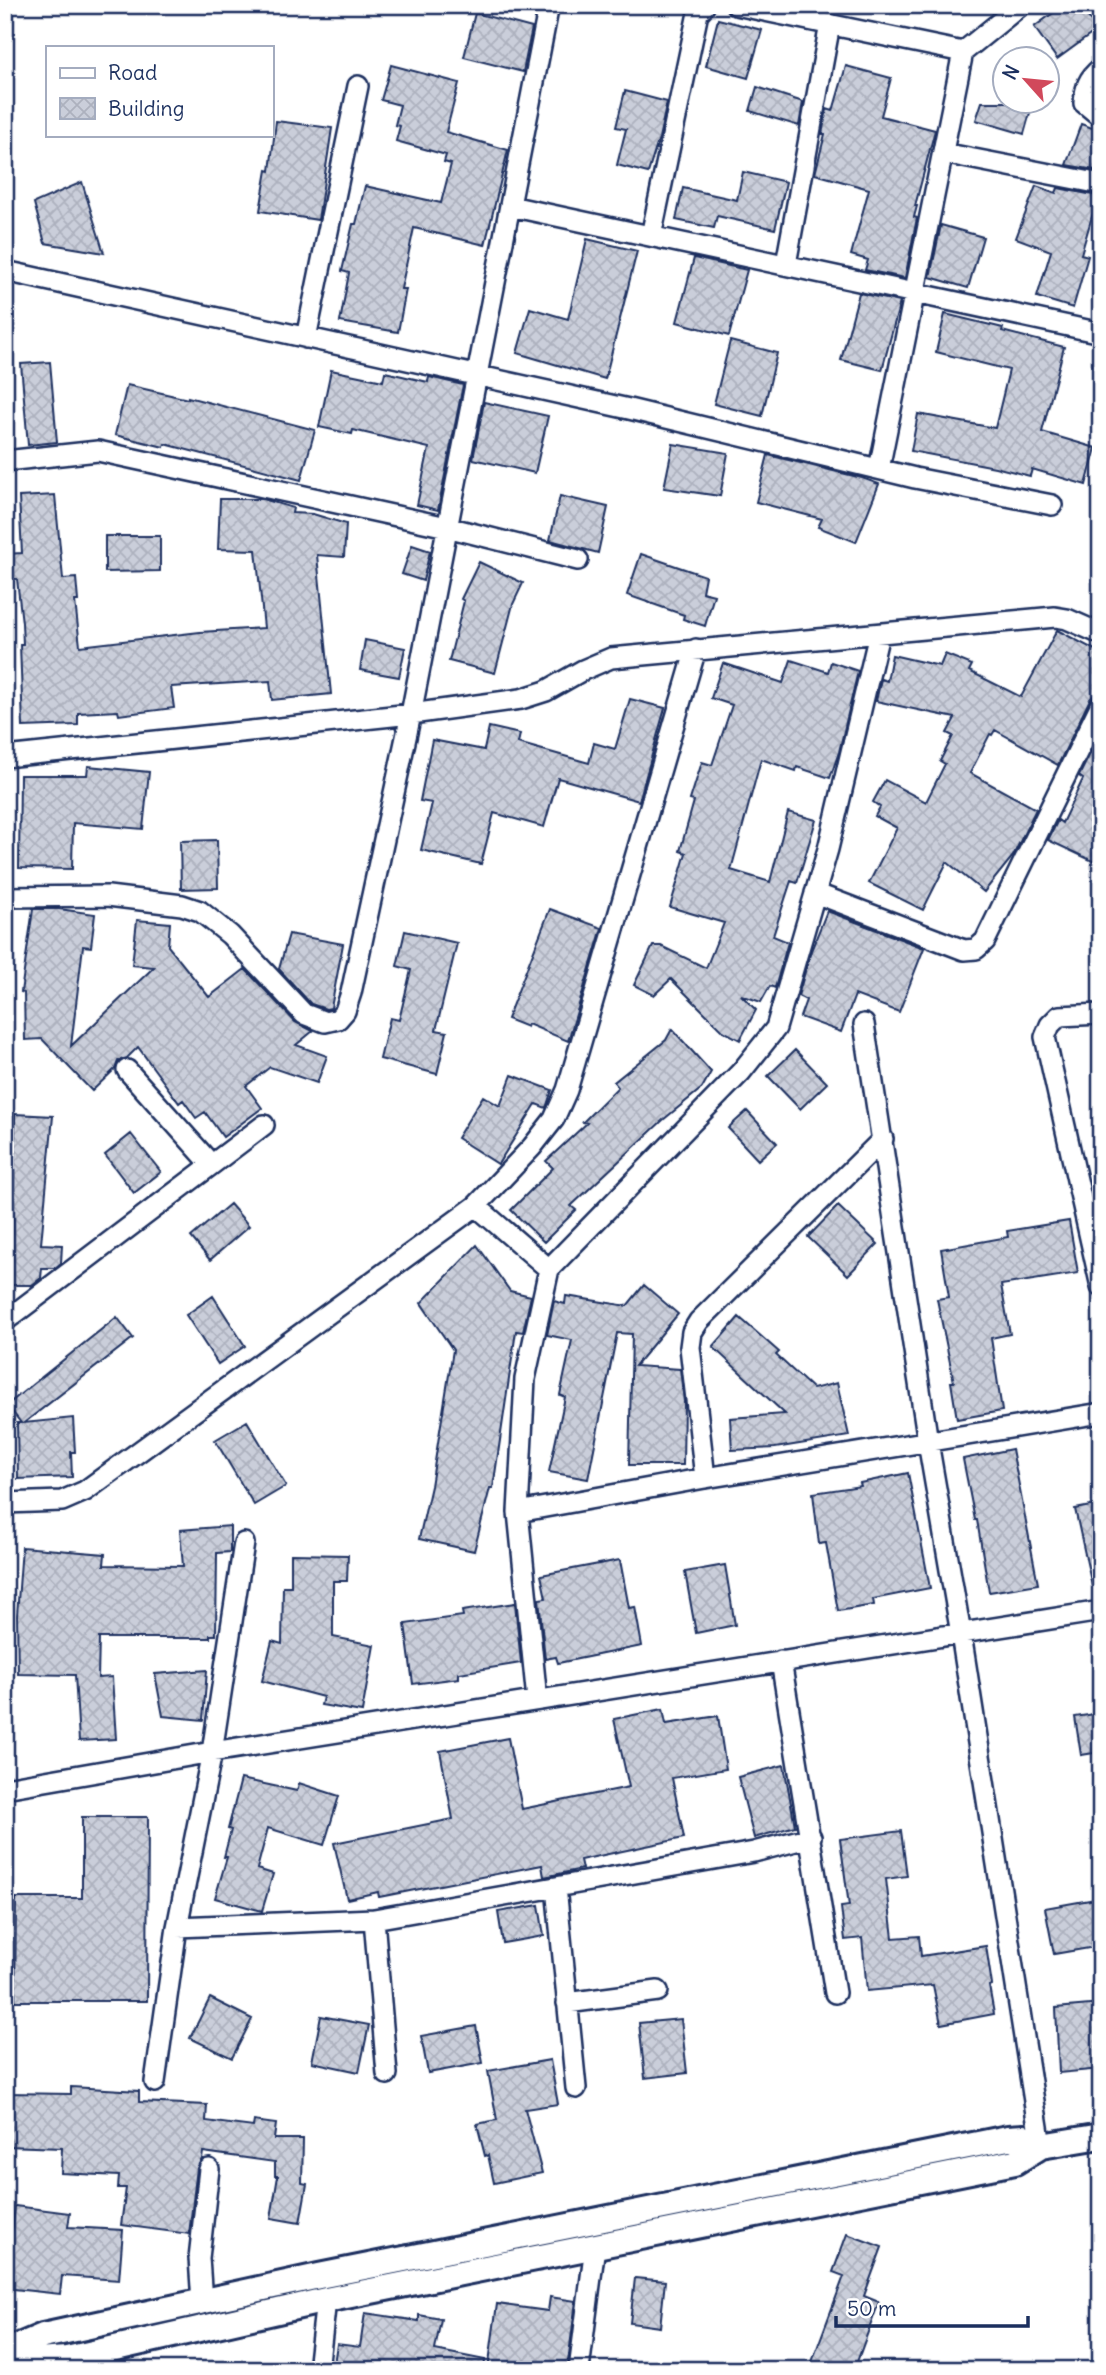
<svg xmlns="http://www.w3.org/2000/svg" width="1106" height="2375" viewBox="0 0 1106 2375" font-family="Delius,sans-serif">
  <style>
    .building { fill: url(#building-cross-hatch); stroke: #1b2f5e; stroke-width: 2 }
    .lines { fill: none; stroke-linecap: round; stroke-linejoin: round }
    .minor-casing { stroke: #1b2f5e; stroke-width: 24 }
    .tertiary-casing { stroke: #1b2f5e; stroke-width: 30 }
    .minor { stroke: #fff; stroke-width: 19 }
    .tertiary { stroke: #fff; stroke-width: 24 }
  </style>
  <defs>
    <pattern id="building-cross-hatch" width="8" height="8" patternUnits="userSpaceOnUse" patternTransform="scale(1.75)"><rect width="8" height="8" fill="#caceda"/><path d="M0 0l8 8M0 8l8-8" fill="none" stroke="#adb1be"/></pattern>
  </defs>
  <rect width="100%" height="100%" fill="#fff"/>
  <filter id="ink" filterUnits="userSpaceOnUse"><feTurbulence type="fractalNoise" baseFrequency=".0143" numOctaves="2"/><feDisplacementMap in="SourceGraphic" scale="14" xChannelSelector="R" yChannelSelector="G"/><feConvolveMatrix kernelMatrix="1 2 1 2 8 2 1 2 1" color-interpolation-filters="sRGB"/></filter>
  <g filter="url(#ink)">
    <path class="building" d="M1064,5H1080L1097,30L1057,59L1034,27Z
      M475,13L532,28L523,72L464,57Z
      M718,19L762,30L748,78L706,66Z
      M391,65L459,83L446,132L508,150L485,245L414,228L401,289H406L398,332L340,322L349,273L342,271L353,224H356L365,186L441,203L451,164L444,162L446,155L396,141L400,126L395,125L400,105L381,100Z
      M846,66L891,78L881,116L935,130L915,206H917L914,217L917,218L905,278L865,270L868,260L851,255L869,189L815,174L825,134H822L827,109L833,111Z
      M757,87L803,102L799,126L750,111Z
      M625,91L667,102L659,138L648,173L617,165L626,129L616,127Z
      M982,102H1033L1024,134L976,120Z
      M276,121L332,128L318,220L260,211L267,170L270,171Z
      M1081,124L1101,131V171L1066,165Z
      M743,172L786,182L775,229L717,216L714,228L676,220L683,188L737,200Z
      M82,182L104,253L45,243L34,203Z
      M1036,186L1056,193L1058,188L1098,196L1081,254L1088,256L1073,308L1037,297L1051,251L1016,238Z
      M941,225L983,237L968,288L930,277Z
      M587,239L637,251L605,379L517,353L530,308L568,319Z
      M694,258L747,270L729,336L677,322Z
      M859,293L900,302L882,370L841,360Z
      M945,314L1003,328L1002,331L1064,347L1042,432L1096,448L1086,485L1032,469L1030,476L995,467L911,451L918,414L995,428L1009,370L936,352Z
      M730,341L777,353L762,416L714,404Z
      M50,362L57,442L28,445L21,364Z
      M331,370L383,381L385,372L428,382L429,377L463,385L438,510L417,505L429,448L353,430L352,434L319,427Z
      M127,385L188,399V397L315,430L301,480L165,444L164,447L115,435Z
      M484,402L548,416L535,473L473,459Z
      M673,444L728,453L720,496L664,488Z
      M768,455L862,478L879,484L856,542L818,527L822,519L756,502Z
      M55,495L63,579L76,578L78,601H75L80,646L200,632L264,628L256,550L218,549L220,499H263L293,508L292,513L313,514L346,524L344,557L317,555L331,694L272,700L270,681L171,687L174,708L119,715L118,711L78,713V725L23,727L20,644H23L22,623L17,579H9L6,554L22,553L19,497Z
      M560,496L608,507L598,553L550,540Z
      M105,536H160V571L105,572Z
      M412,545L430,551L423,581L402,574Z
      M641,554L705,576L702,592L714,595L705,626L683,619L684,615L627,595Z
      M479,562L523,583L513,604L495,673L449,661L464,601L461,599Z
      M1057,630L1101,653V692L1095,694L1090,699L1058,765L995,730L992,735L990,734L970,773L1036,809L1013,856L984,892L947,862L923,910L869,883L897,828L875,816L880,807L873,802L885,780L926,802L945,764L940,761L953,736L947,733L955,718L876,701L881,679L887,681L892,655L940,666L945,654L972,665L969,671L1021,697Z
      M365,640L405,648L399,677L360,670Z
      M791,660L828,672L831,662L858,671L839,752L830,778L797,767L796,771L761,759L731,870L770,882L788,812L816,820L797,883L791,881L773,936L788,942L775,988L770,986L761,1002L741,995L756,1010L740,1040L723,1031L671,979L654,995L634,985L653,946H661L706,968L724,923L670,907L686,853L680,851L694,801L690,800L702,762L712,765L732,705L711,698L723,663L783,683Z
      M630,699L665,708L639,801L558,778L544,827L494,813L481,864L421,850L432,803L420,801L432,740L484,750L489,727L520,734L518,743L589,763L594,743L615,749Z
      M1101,732V865L1048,840L1058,820L1062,823L1083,779L1079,776Z
      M88,766L149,772L143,829L73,823L72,869L19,868L20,775H87Z
      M217,840L218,888L181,889L180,841Z
      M33,909H59L95,914L91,947L83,946L71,1046L154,967L132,965L137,920L170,923L168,946L209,997L245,969L295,1022L313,1031L296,1045L327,1056L317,1083L270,1067L246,1086L262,1108L223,1137L205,1112L196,1118L183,1100L179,1103L138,1047L127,1058L118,1061L115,1069L92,1091L42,1039L25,1040L24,993L21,992Z
      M550,909L602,928L568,1041L528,1024L527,1027L507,1019Z
      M827,911L924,948L899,1012L855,995L841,1032L800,1017L806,1000L798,996L811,951Z
      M405,931L457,943L436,1030L447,1032L437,1074L380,1059L390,1018L399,1020L411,970L397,966Z
      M289,934L343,944L331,1008L326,1009L311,1004L279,969Z
      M672,1029L711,1072L702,1088L663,1120L571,1206L576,1210L544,1242L511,1210L553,1168L546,1161L587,1123L583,1122L618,1087L614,1082L666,1040Z
      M795,1050L827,1083L800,1109L768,1076Z
      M512,1075L552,1090L546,1108L536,1104L498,1164L457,1138L483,1096L500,1106Z
      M747,1111L777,1143L758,1160L728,1128Z
      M15,1114L53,1116L41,1244L62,1245L61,1263L55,1268H42L41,1278L32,1285H11Z
      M131,1134L161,1172L134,1193L105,1155Z
      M230,1204L249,1226L210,1260L191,1237Z
      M838,1206L878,1244L848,1275L808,1237Z
      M1069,1221L1078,1273L1001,1285L1010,1334L991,1338L1002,1411L957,1419L951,1382H954L937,1299L949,1297L941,1249L1008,1237L1007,1231Z
      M477,1245L510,1291L531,1296L523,1332L516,1331L493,1488H490L474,1551L419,1539L431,1486L453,1350L421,1303Z
      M644,1285L678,1314L635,1366L680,1369L684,1402L683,1465H629L632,1334L617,1333L588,1479L549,1472L565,1397L560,1395L572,1340L547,1335L554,1301L565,1304L566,1296L627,1306Z
      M213,1296L245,1346L218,1364L186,1315Z
      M117,1317L133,1338L24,1423L73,1418L75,1452H71L72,1477L18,1479L17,1423H21L7,1405Z
      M739,1317L779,1352L776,1355L813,1389L837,1383L849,1436L775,1448L732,1450L730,1418L785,1414L713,1347Z
      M247,1421L286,1486L254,1505L215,1440Z
      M1012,1449L1038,1584L989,1592L977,1520H975L963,1459Z
      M908,1473L930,1588L873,1599L874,1605L838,1611L826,1543L819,1544L813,1493L861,1486L860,1483Z
      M1101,1504V1585L1092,1586L1075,1509Z
      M230,1526V1552L217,1553L216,1635H210V1638H99L98,1678L112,1677L116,1739L79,1741L75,1675L18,1674L17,1615L22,1547L105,1554L104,1565L183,1566L180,1530Z
      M291,1554L348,1555L347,1581H333V1637L374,1645L362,1712L321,1705L323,1697L262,1681L272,1641L282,1644L283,1586H291Z
      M620,1560L629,1608L635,1607L642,1646L558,1663L556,1657L545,1659L539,1599L546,1598L541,1575Z
      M725,1565L735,1625L696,1633L685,1572Z
      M515,1603L521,1663L459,1673V1678L413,1684L405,1624L463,1616L462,1611Z
      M207,1670L203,1720L163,1716L155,1674Z
      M663,1709L666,1724L718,1716L726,1769L672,1778L684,1838L580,1860L582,1869L544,1877L542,1865L379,1897L378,1892L347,1899L334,1843L453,1819L440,1751L508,1738L522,1809L629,1787L614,1719Z
      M1101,1713V1752L1081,1755L1075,1717Z
      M784,1765L795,1826L754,1838L738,1777Z
      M241,1779L297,1791L299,1783L339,1796L324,1845L268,1828L257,1869L273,1874L262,1911L215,1898L227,1857H224L231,1830L228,1829Z
      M82,1817H148L147,2001H15L16,1898H82Z
      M901,1831L907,1876L886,1879L893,1938L919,1936L921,1956L986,1946L992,1985L989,1986L994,2014L941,2024L933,1985L867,1991L862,1938L845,1940L841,1907L849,1906L840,1839Z
      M1101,1898V1946L1054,1954L1045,1908Z
      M539,1905L544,1936L503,1943L498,1912Z
      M210,1998L252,2019L232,2058L190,2038Z
      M1101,2004V2069L1059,2073L1056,2008Z
      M321,2016L369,2025L359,2072L312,2062Z
      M681,2019L687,2073L645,2078L639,2023Z
      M476,2026L483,2063L428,2073L421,2036Z
      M550,2060L558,2104L525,2109L542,2173L494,2183L488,2155L485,2156L477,2124L497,2120L488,2071Z
      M71,2087L139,2091V2102L207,2105L206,2121L253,2127L254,2121L276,2124L274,2139H303L302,2183L307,2184L300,2223L271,2218L278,2176H275V2162L203,2152L202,2159L197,2168L189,2234L121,2225L126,2188H118L119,2176L61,2173L62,2148L6,2146L7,2093L71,2094Z
      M15,2206L70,2213L68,2227L123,2230L119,2280L62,2276L60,2294L5,2288L8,2249H10Z
      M847,2234L882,2247L864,2296L879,2302L854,2370H809L844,2276L833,2272Z
      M635,2278L665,2281L660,2327L630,2323Z
      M550,2297L576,2301L567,2370H488L497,2304L548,2311Z
      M365,2313L419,2321V2315L441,2319L435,2350L485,2360L484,2370H333L337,2344L360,2347Z"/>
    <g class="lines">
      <g class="minor-casing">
        <path id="minor" d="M736,5L963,52
          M1101,68C1088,78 1085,88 1084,103L1101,117
          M943,153L1101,184
          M510,206L1101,333
          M651,236L698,13L705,5
          M786,264L830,24
          M5,271L629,409L915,478L1052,505
          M306,338L358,86
          M5,461L98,451L447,527L578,560
          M879,469L963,52L1021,5
          M5,757L411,714L521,699L546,691L583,670L611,658L1055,617L1067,619L1101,634
          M815,893L964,950L976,949L985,941L1101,704
          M5,897L108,896L182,905L200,911L230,935L304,1014L325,1022L338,1019L345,1011L351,993L411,714L549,5
          M1101,1014L1059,1016L1050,1025L1045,1037L1101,1287
          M864,1024L928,1442L961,1634L1041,2146
          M127,1070L211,1164
          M476,1206L549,1269
          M5,1321L264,1125
          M705,1478L690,1347L692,1332L699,1321L883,1139
          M5,1503L62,1501L85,1491L476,1206L532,1147L554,1119L567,1090L696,649
          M518,1512L705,1478L1101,1413
          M781,1661L835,1993
          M537,1700L518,1512L525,1379L549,1269L741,1072L776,1028L828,849L879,634
          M5,1788L212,1752L1101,1611
          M556,1887L576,2088
          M374,1919L387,2074
          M177,1927L374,1919L754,1852L811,1837
          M567,2003L658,1991
          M155,2082L177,1927L212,1752L244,1543
          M202,2302L199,2258L209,2169
          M318,2370L326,2300
          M579,2370L595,2246"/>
      </g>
      <g class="tertiary-casing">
        <path id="tertiary" d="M5,2352L43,2336L319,2276L1008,2138L1024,2137L1041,2146
          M5,2353L37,2361L67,2359L326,2300L1015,2162L1041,2146L1101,2136"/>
      </g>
      <use href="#minor" class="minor"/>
      <use href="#tertiary" class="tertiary"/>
    </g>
  </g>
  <rect width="1106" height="2375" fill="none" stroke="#fff" stroke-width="28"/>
  <rect x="14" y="14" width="1078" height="2347" fill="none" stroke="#1b2f5e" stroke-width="2.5" filter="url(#ink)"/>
  <rect x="46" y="46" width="228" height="91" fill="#ffffff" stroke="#a4acbf" stroke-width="2"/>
  <rect x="60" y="68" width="35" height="10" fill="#ffffff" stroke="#a4acbf" stroke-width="2"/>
  <text x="108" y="80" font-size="21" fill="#1b2f5e">Road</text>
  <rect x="60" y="98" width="35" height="21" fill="url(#building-cross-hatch)" stroke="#a4acbf" stroke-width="2"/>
  <text x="108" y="116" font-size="21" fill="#1b2f5e">Building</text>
  <g transform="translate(1026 80) rotate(297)"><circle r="33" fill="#ffffff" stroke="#a4acbf" stroke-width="2"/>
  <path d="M0-5L12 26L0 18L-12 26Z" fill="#d1495b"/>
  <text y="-10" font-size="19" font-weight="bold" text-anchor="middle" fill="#1b2f5e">N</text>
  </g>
  <path d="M836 2316v10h192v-10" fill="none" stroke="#1b2f5e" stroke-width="3.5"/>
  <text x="847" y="2316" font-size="21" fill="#1b2f5e" stroke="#ffffff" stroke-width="5" paint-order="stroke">50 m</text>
</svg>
